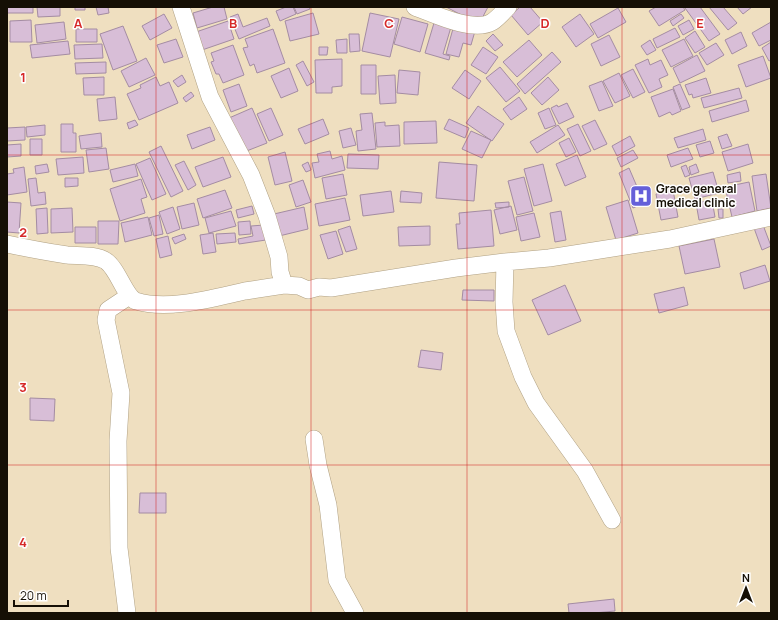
<svg xmlns="http://www.w3.org/2000/svg" width="778" height="620" viewBox="0 0 778 620" font-family="Manrope,sans-serif">
  <style>
    .building { fill: #d8bed7; stroke: #a48ca3 }
    .lines { fill: none; stroke-linecap: round; stroke-linejoin: round }
    .minor-casing { stroke: #b0a184; stroke-width: 18 }
    .minor { stroke: #fff; stroke-width: 17 }
    .grid { fill: none; stroke: #d62828; stroke-width: 1; stroke-opacity: 0.55 }
    .labels { text-anchor: middle; stroke-width: 3; stroke-linejoin: round; paint-order: stroke }
    .poi-label { font-size: 12px; font-weight: bold; fill: #150f05; stroke: #fff; text-anchor: start }
    .grid-label { font-size: 13px; text-anchor: middle; font-weight: bold; fill: #d62828; stroke: #fff; stroke-width: 3; stroke-linejoin: round; paint-order: stroke }
  </style>
  <rect width="100%" height="100%" fill="#efdfc0"/>
  <path class="building" d="M7,7H33V13H7Z
    M37,7H60V16L38,17Z
    M75,7H85V10H75Z
    M96,7H108L109,13L98,15Z
    M213,7H224L227,19L197,28L193,13Z
    M286,7H293L296,14L280,21L276,11Z
    M294,7H309L310,9L297,14Z
    M446,7H488L479,24Z
    M520,7H530L543,22L528,35L511,15Z
    M656,7H683L685,10L659,26L649,11Z
    M686,7H700L720,34L709,41L685,8Z
    M709,7H723L737,23L728,30Z
    M737,7H752L743,14Z
    M618,8L626,22L598,38L590,24Z
    M313,13L319,34L290,41L285,21Z
    M370,13L399,19L390,57L362,51Z
    M164,14L172,28L150,40L142,26Z
    M238,14L243,27L267,18L270,26L239,39L230,17Z
    M580,14L594,34L576,47L562,27Z
    M681,14L684,18L673,26L670,21Z
    M402,17L428,24L420,52L394,44Z
    M31,20L32,42H10V21Z
    M689,20L694,29L683,35L678,26Z
    M228,21L234,39L202,50L196,32Z
    M64,22L66,39L37,43L35,25Z
    M771,22V40L759,46L752,33Z
    M434,23L451,27L443,54L450,56L449,60L425,53Z
    M454,25L475,31L471,45L463,43L459,57L446,54Z
    M123,26L137,61L113,70L100,34Z
    M675,28L680,37L657,48L653,39Z
    M76,29H97V42H76Z
    M273,29L285,63L257,73L254,64L250,66L243,48L248,47L245,39Z
    M695,31L705,47L695,53L685,38Z
    M741,32L747,46L732,54L725,40Z
    M349,34H359L360,51L350,52Z
    M493,34L503,45L495,51L486,41Z
    M609,35L620,57L601,66L591,44Z
    M176,39L183,57L164,63L157,45Z
    M347,39V53H337L336,40Z
    M684,39L693,56L671,67L662,50Z
    M529,40L542,55L517,77L503,62Z
    M650,40L656,50L647,55L641,46Z
    M68,41L70,54L32,58L30,45Z
    M771,42V60L769,61L762,48Z
    M716,43L724,55L707,65L699,53Z
    M102,44L103,58L75,59L74,45Z
    M233,45L244,75L223,83L219,74H216L211,62L214,61L211,53Z
    M319,47H328L327,55H319Z
    M483,47L498,57L486,74L471,65Z
    M552,52L561,62L525,94L517,84Z
    M697,55L705,71L680,83L673,68Z
    M763,56L771,78L746,87L738,65Z
    M146,58L155,75L129,87L121,71Z
    M342,59V86L332,87V93H316L315,60Z
    M648,59L650,65L661,60L668,75L659,79L662,87L649,93L635,65Z
    M303,61L314,82L307,86L296,65Z
    M106,62V73L76,74L75,63Z
    M361,65H376V94H361Z
    M500,67L520,91L506,102L486,78Z
    M289,68L298,91L281,98L271,76Z
    M633,69L645,92L633,98L621,75Z
    M399,70L420,72L418,95L397,93Z
    M465,70L481,81L469,99L452,88Z
    M619,73L630,96L615,103L603,81Z
    M182,75L186,82L178,87L173,81Z
    M395,75L396,103L380,104L378,76Z
    M104,77V95H84L83,78Z
    M156,77L160,86L169,82L178,103L139,120L127,94L141,88L140,85Z
    M548,77L559,90L542,105L531,93Z
    M706,78L711,93L693,98L692,94L689,95L685,85Z
    M602,81L613,106L599,111L589,86Z
    M239,84L247,106L231,112L223,90Z
    M680,84L690,107L682,110L673,87Z
    M739,88L742,98L704,108L701,98Z
    M673,89L681,111L672,115L670,112L659,117L651,97Z
    M191,92L194,96L186,102L183,98Z
    M115,97L117,119L99,121L97,99Z
    M519,97L527,109L511,120L503,109Z
    M746,100L749,111L712,122L709,111Z
    M567,103L574,117L559,124L551,108L557,105L558,107Z
    M478,106L504,124L492,141L466,123Z
    M252,108L267,143L244,152L229,118Z
    M271,108L283,135L269,141L257,114Z
    M549,108L556,125L545,129L538,113Z
    M372,113L376,149L358,151L356,131L362,130L360,114Z
    M323,119L329,134L305,144L298,129Z
    M449,119L469,128L465,138L444,129Z
    M135,120L138,125L129,129L127,123Z
    M595,120L607,144L594,150L582,126Z
    M436,121L437,143L404,144V122Z
    M385,122V126L399,125L400,146L377,147L375,123Z
    M61,124H73V133H76V152H61Z
    M578,124L591,151L580,156L567,129Z
    M45,125V135L27,137L26,127Z
    M558,125L565,135L537,153L530,142Z
    M25,127V140L7,141V128Z
    M210,127L215,140L192,149L187,135Z
    M351,128L356,145L343,148L339,131Z
    M703,129L706,140L678,148L674,138Z
    M471,131L491,140L482,158L462,149Z
    M101,133L102,147L81,149L79,136Z
    M727,134L732,146L722,149L718,137Z
    M630,136L635,146L617,156L612,146Z
    M569,138L576,152L566,157L559,143Z
    M30,139H42V155H30Z
    M710,141L714,153L700,157L696,145Z
    M21,144V156L7,157V145Z
    M748,144L753,163L728,171L722,152Z
    M161,146L183,191L171,197L149,152Z
    M106,148L109,169L89,172L86,150Z
    M688,148L693,159L671,167L667,155Z
    M633,150L638,158L621,167L617,158Z
    M330,151L332,159L342,156L345,170L315,178L312,163L319,162L317,154Z
    M285,152L292,181L275,185L268,157Z
    M348,154L379,155L378,169L347,168Z
    M577,155L586,177L565,186L556,164Z
    M83,157L84,173L58,175L56,159Z
    M223,157L231,177L203,187L195,167Z
    M150,158L166,194L152,200L136,164Z
    M184,161L196,185L188,190L175,165Z
    M308,162L311,170L306,172L302,165Z
    M439,162L477,165L474,201L436,198Z
    M47,164L49,172L36,174L35,166Z
    M135,164L138,176L113,182L110,170Z
    M543,164L552,201L534,206L524,169Z
    M696,164L699,172L691,175L689,167Z
    M686,165L690,175L685,177L681,167Z
    M24,167L27,192L7,195V174L14,173L13,169Z
    M629,168L644,203L633,208L619,173Z
    M713,172L719,193L695,199L689,178Z
    M740,172L741,181L728,183L727,175Z
    M343,174L347,195L326,199L322,178Z
    M766,174L771,208L757,211L752,176Z
    M524,177L533,211L517,215L508,181Z
    M36,178L38,193L45,192L46,204L31,206L28,179Z
    M65,178H78V186L65,187Z
    M141,179L147,197L141,199L145,213L120,221L110,189Z
    M303,180L311,202L296,207L289,185Z
    M749,182L755,211L732,217L725,187Z
    M225,190L232,208L203,218L197,199Z
    M673,190L678,217L661,220L656,194Z
    M391,191L394,212L363,216L360,195Z
    M401,191L422,193L421,203L400,202Z
    M345,198L350,220L319,226L315,204Z
    M628,200L638,233L616,240L606,207Z
    M712,200L715,217L699,220L696,203Z
    M7,202L21,203L19,233L7,232Z
    M509,202V207L496,208L495,203Z
    M194,203L199,225L182,229L177,207Z
    M252,206L254,214L238,218L236,210Z
    M511,206L517,230L500,234L494,210Z
    M173,207L180,229L167,234L159,212Z
    M304,207L308,229L279,236L274,214Z
    M47,208L48,233L37,234L36,209Z
    M72,208L73,232L51,233V209Z
    M718,209H723V218H719Z
    M491,210L494,246L458,249L456,224H460L459,213Z
    M231,211L236,226L209,233L205,218Z
    M561,211L566,240L555,242L550,213Z
    M534,213L540,237L521,241L516,217Z
    M159,215L163,234L154,236L149,218Z
    M148,217L152,235L125,242L121,223Z
    M98,221H119L118,244H98Z
    M250,221L251,234L239,235L238,222Z
    M264,225L266,240L239,244L238,239L253,236L251,226Z
    M763,225L771,246L762,250L754,228Z
    M350,226L357,249L346,252L338,230Z
    M430,226V245L399,246L398,227Z
    M75,227H96V243H75Z
    M336,231L343,254L328,259L320,235Z
    M213,233L216,252L203,254L200,235Z
    M235,233L236,242L217,244L216,234Z
    M184,234L186,239L175,244L172,238Z
    M168,236L172,255L160,258L156,239Z
    M714,239L720,267L685,274L679,246Z
    M765,265L770,281L744,289L740,273Z
    M565,285L581,321L548,335L532,300Z
    M684,287L688,305L659,313L654,294Z
    M463,290H494V301L462,300Z
    M421,350L443,353L441,370L418,367Z
    M30,398L55,399L54,421L30,420Z
    M140,493H166V513H139Z
    M614,599L615,611L594,613H569L568,604Z"/>
  <g class="lines">
    <g class="minor-casing">
      <path id="minor" d="M181,7L210,97L251,175L267,216L279,257L280,272L284,285L299,286L308,290L319,287L331,288L456,268L505,262L549,258L670,239L771,217
        M415,7C434,14 473,33 492,22C498,18 503,12 508,7
        M7,244C26,248 47,252 67,255C79,256 96,254 106,261C118,269 125,297 136,301C168,311 213,298 245,291C258,289 271,287 284,285
        M505,262L504,302L506,331L523,377L536,403L585,471L612,520
        M314,439L318,465L328,505L337,580L355,613
        M127,613L119,548L118,441L121,393L106,320L108,310L129,296"/>
    </g>
    <use href="#minor" class="minor"/>
  </g>
  <path class="grid" d="M156,7V613M311,7V613M467,7V613M622,7V613M7,155H771M7,310H771M7,465H771"/>
  <defs>
    <g id="hospital-square" transform="scale(1.15)"><rect x="-9" y="-9" width="18" height="18" rx="4" fill="#6560d9" stroke="#fff"/><path d="M-5-5h3v3.5h4V-5h3V5h-3V1.5h-4V5h-3Z" fill="#fff"/></g>
  </defs>
  <g fill-rule="evenodd">
    <use href="#hospital-square" x="641" y="196"/>
  </g>
  <g class="labels">
    <g class="poi-label">
      <text x="656" y="193">Grace general<tspan x="656" dy="14">medical clinic</tspan></text>
    </g>
  </g>
  <g class="grid-label">
    <text x="78" y="28">A</text>
    <text x="233" y="28">B</text>
    <text x="389" y="28">C</text>
    <text x="545" y="28">D</text>
    <text x="700" y="28">E</text>
    <text x="23" y="82">1</text>
    <text x="23" y="237">2</text>
    <text x="23" y="392">3</text>
    <text x="23" y="547">4</text>
  </g>
  <rect width="778" height="620" fill="none" stroke="#150f05" stroke-width="16"/>
  <g transform="translate(746 588)" stroke="#ffffff" stroke-width="3" paint-order="stroke">
  <path d="M0-3L7 15L0 10L-7 15Z" fill="#150f05"/>
  <text y="-6" font-size="11" font-weight="bold" text-anchor="middle" fill="#150f05">N</text>
  </g>
  <path d="M14 600v6h54v-6" fill="none" stroke="#150f05" stroke-width="2"/>
  <text x="20" y="600" font-size="12" fill="#150f05" stroke="#ffffff" stroke-width="3" paint-order="stroke">20 m</text>
</svg>
